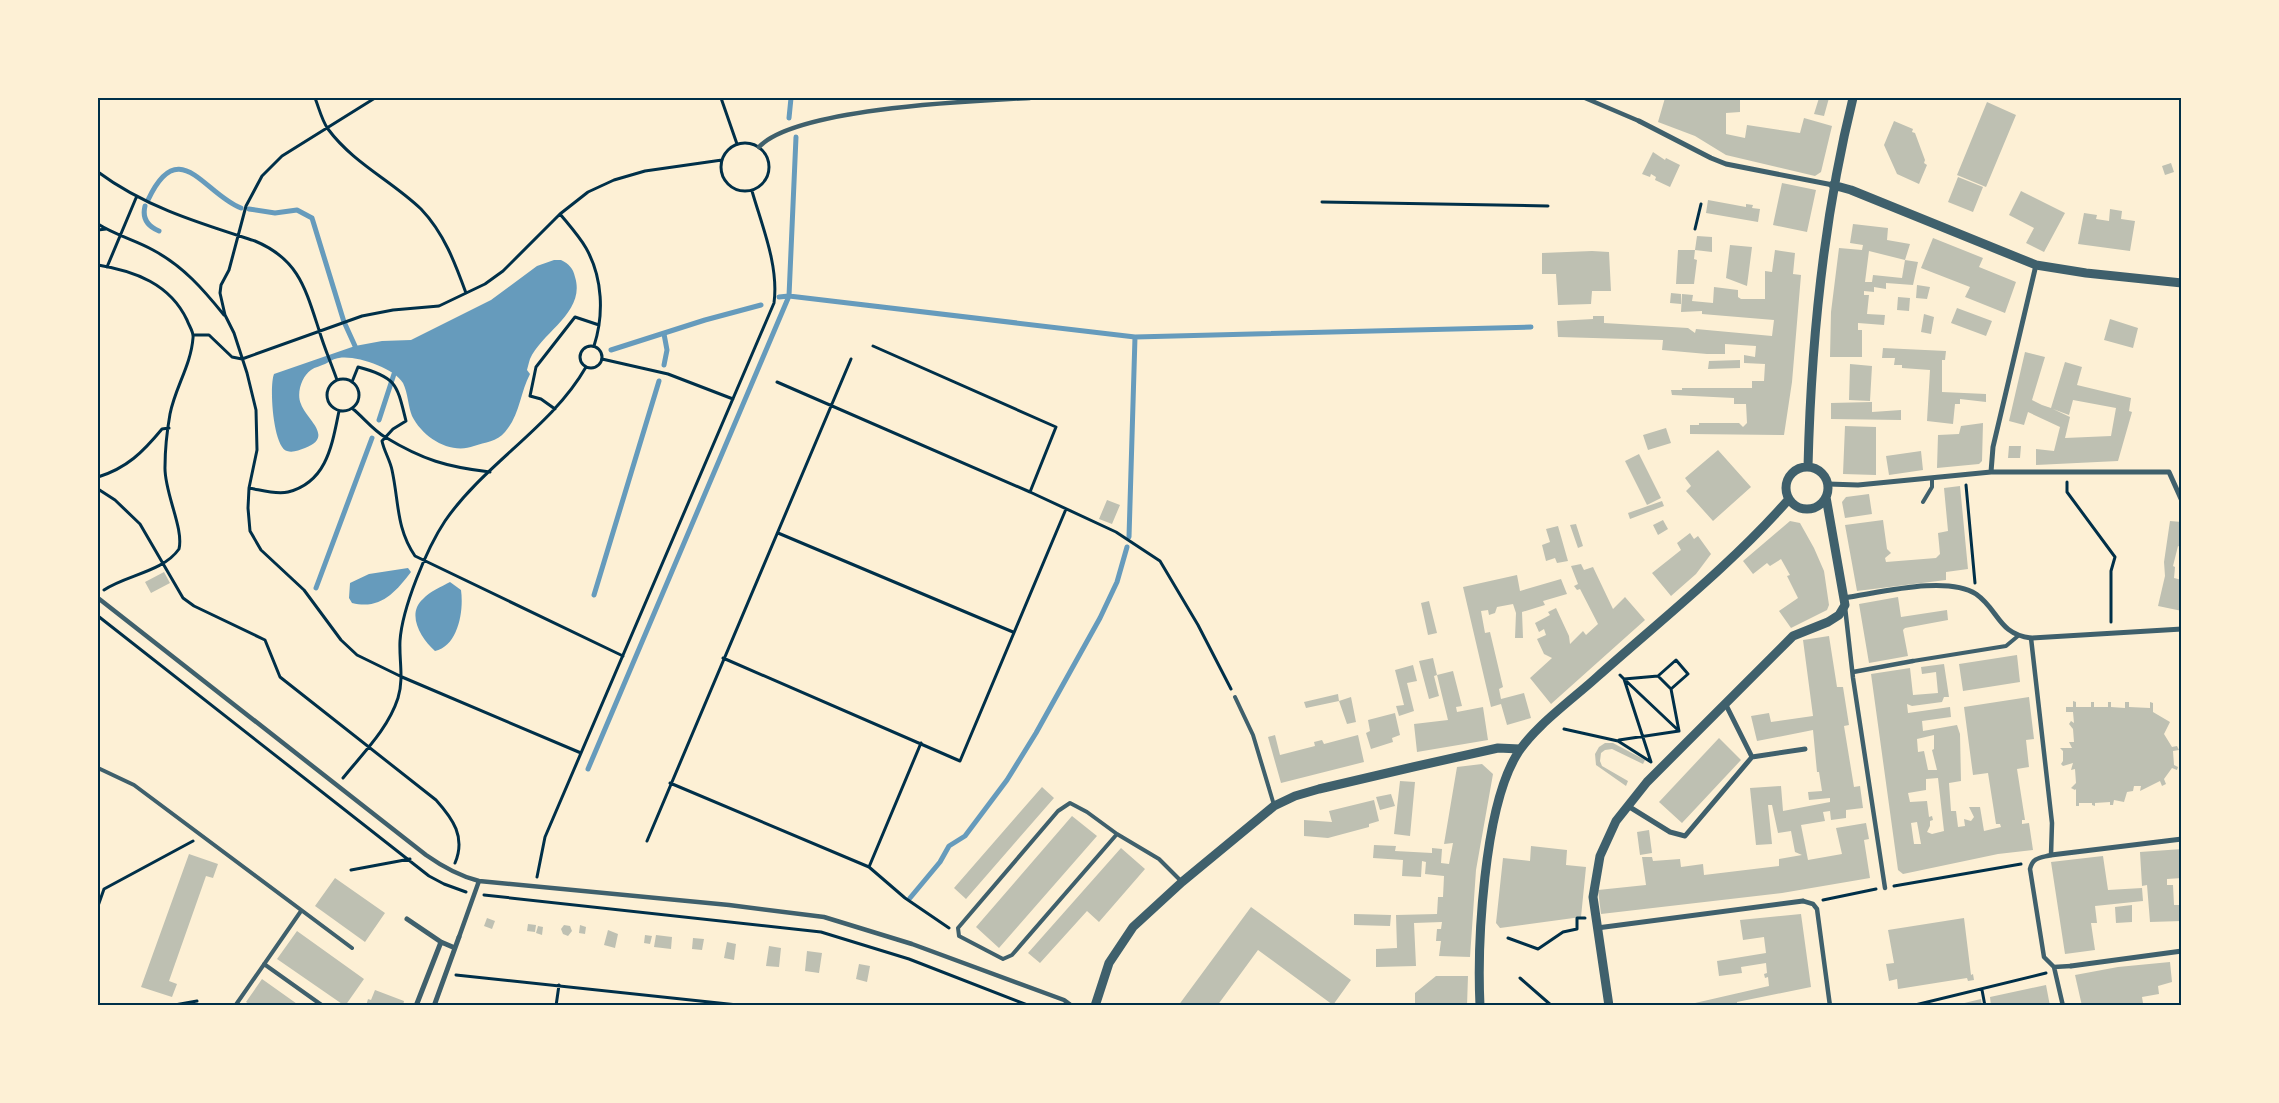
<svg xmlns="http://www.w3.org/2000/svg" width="2279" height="1103" viewBox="0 0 2279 1103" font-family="Rubik,sans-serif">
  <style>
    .water { fill: #669bbc }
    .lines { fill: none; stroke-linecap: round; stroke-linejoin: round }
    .stream { stroke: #669bbc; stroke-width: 5 }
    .building { fill: #bec0b2; fill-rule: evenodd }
    .path { stroke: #003049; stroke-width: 3 }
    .service { stroke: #3f606c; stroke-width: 4 }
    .pedestrian { stroke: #3f606c; stroke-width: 4.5 }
    .minor { stroke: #3f606c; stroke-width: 5 }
    .tertiary { stroke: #3f606c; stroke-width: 9 }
    .neatline { fill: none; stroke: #003049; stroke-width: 2 }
  </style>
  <rect width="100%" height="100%" fill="#fdf0d5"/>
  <path class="water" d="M554,260H561C569,264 573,268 575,277C586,312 542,332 530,359C529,362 528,366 527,370L530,374C520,393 520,415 505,432C497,442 485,442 474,446C451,455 423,438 412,416C408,406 408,393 403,383C394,368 356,355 339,358C335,358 329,362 325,364C321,366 315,367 311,370C302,376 296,393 301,404C306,419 335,437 305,448C299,450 293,453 287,451C273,447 269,386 274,374L355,346L382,341L411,340L491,300L537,266Z
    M408,568L411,572C395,593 380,610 352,603L349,598L350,583L369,574Z
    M450,582L461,590C464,611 458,646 435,651C421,639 406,614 423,599C430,591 441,587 450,582Z"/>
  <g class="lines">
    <path class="stream" d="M789,118L791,98
      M148,200C179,133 204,194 241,208
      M145,206C142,218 147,226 159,231
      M249,209L275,213L297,210L312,218L344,322
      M779,297L789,296L1135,337L1129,537
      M345,324L355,346
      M1135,337L1531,327
      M611,350L705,320L761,305
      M664,365L667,350L664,334
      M379,420L394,374
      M316,588L372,438
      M594,595L659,381
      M588,769L789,296L796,137
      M910,898L940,862L949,846L965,836L1007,780L1036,733L1100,618L1117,582L1127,547"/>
  </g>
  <path class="building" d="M1665,98H1740V112L1726,113V134L1745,138L1747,125L1800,133L1804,118L1832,126L1821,172L1815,176L1726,155L1695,136L1658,122Z
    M1819,98H1829L1824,116L1814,114Z
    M1987,102L2016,115L1986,187L1957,175Z
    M1894,121L1913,129L1912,132L1915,133L1925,160L1924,163L1927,165L1919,184L1897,174L1884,145Z
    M1653,152L1665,160L1666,158L1680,165L1670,187L1655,180L1656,177L1651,174L1650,177L1642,174Z
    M2171,163L2174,172L2165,175L2162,166Z
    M1958,177L1983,187L1973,212L1948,202Z
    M1782,183L1816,190L1807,232L1773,225Z
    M2021,191L2065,213L2044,252L2026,243L2034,228L2009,215Z
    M1708,200L1746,207V204L1753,205L1752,208L1760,209L1758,222L1706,213Z
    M2110,209L2122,211L2121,219L2135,221L2130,251L2078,244L2084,213L2097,215L2096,219L2109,221Z
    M1853,224L1888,228L1887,240L1910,244L1905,260L1869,251L1865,282H1872L1873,275L1902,278L1905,260L1918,262L1913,285L1886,283V289L1874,287V292L1864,291V295H1869L1867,314L1885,315L1884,325L1858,323V330H1862V357H1830L1831,312L1839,248L1862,250L1863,245L1850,243Z
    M1697,236L1712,237V252L1695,250Z
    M1933,238L1983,258L1979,267L2016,282L2005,313L1965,297L1970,287L1921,268Z
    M1730,245L1752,247L1747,286L1726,278Z
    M1678,250H1695L1694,259L1697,260L1694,284H1676Z
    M1775,250L1795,253L1793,274L1801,275L1792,382L1784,435L1690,434V425H1699V423H1739L1743,427L1747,423L1746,404H1734V398L1672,395L1671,390H1682V388H1752V381H1764L1765,364L1744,363V355L1755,357L1756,346L1725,344V354H1707L1662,350L1663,340L1558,337L1557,321L1593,319V316H1604V323L1688,328L1695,333L1696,329L1772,336L1774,320L1702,314V311L1681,312L1682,294L1693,295L1692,301L1713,303L1714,287L1738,290V297L1741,299H1765V271L1772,272Z
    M1592,251L1609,252L1611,291H1592L1591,304L1558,305L1556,274H1542V253Z
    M1917,285L1930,287L1927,299L1916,298Z
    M1671,293L1681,294V304L1670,303Z
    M1898,297L1910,298L1909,311L1897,310Z
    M1957,308L1992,321L1986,336L1951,323Z
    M1924,314L1934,317L1931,334L1921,332Z
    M2110,319L2138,328L2133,348L2104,340Z
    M1883,348L1946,351L1945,360H1942V392L1986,394V402L1960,399V404H1955L1953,424L1927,421L1930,370L1902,368V365H1894L1895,358H1882Z
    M2025,352L2045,357L2032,400L2042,405L2051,408L2065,362L2082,367L2077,385L2131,398L2129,411L2132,412L2118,461L2036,465V449L2054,451L2060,427L2028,412L2024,425L2009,421ZM2073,400L2116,408L2111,436L2065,438L2070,417L2053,409L2069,415Z
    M1740,360V368L1708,369L1709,361Z
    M1850,364L1872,366L1870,401L1849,400Z
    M1872,402V412L1901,410V420L1831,419V403Z
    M1983,423L1982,461L1979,464L1937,468L1938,435L1959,434L1961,426Z
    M1845,426L1876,427V475L1843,474Z
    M1666,428L1671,443L1648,450L1643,435Z
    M2009,446H2021L2020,458H2008Z
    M1718,450L1751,487L1713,521L1686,491L1691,486L1685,478Z
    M1921,451L1923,470L1889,475L1886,456Z
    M1639,454L1661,498L1647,505L1625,461Z
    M1960,486L1968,569L1946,572V580L1857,591L1845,525L1883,520L1887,549L1891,553L1885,558L1886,562L1936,558L1940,554L1938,533L1948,531L1944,488Z
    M1869,494L1872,514L1845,518L1842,502L1846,497Z
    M1107,500L1120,505L1112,524L1099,519Z
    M1662,501L1664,506L1630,519L1628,513Z
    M1663,520L1668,529L1658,535L1653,525Z
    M1790,521L1800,523L1814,548L1824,571L1829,605L1827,610L1791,628L1779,611L1798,598L1787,576L1790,575L1781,559L1770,566L1767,563L1753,574L1743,561Z
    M2170,521L2182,522L2180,547L2178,546L2173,566L2175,567L2174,578L2182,580V611L2158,606L2165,576L2164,562Z
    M1576,524L1583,546L1578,548L1570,525Z
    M1558,526L1568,561L1557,563L1555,558L1546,561L1542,545L1550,542L1546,529Z
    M1690,533L1694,539L1698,536L1711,554L1696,574L1671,596L1652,573L1681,550L1677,543Z
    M1581,564L1584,570L1593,567L1613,609L1625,597L1645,620L1551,704L1530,678L1552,658L1544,654L1537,639L1546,635L1544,629L1539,632L1535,623L1550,615L1548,612L1556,608L1569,636L1570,644L1583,631L1586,635L1598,624L1580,589L1577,590L1574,586L1578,584L1571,566Z
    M164,572L170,583L151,593L145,582Z
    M1517,575L1520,591L1561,579L1567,594L1543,601L1545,605L1522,612L1523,638H1515L1516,613L1513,604L1497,607L1495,613L1489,615L1488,610L1481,611L1485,633L1490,632L1503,687L1499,689L1501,699L1524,693L1531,718L1507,725L1501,704L1491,707L1463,587Z
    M1898,597L1901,617L1947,610L1948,620L1905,628L1903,630L1908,656L1869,663L1859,604Z
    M1429,601L1437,633L1428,635L1421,603Z
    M1829,636L1837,687H1843L1849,725L1844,726L1854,787L1860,786L1863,808L1846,810V818L1831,820L1830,811L1823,812L1825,821L1801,825L1808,860L1842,854L1836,828L1866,823L1869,839L1864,840L1870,878L1782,893L1601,914L1598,890L1646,885L1642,857H1652L1653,861L1680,859L1681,867L1703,864L1704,875L1779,866V859L1802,855L1795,852L1791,831L1778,833L1772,805H1768L1772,844L1756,845L1750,788L1781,786L1783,811L1830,802V798L1809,800L1808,792L1822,791L1819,772H1817L1813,730L1757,741L1751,716L1769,713L1771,722L1813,716L1803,640Z
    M2017,655L2020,682L1963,691L1959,664Z
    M1433,658L1437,675L1434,676L1439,696L1429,699L1419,661Z
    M1944,664L1949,697H1944L1942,702L1912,706L1907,704L1908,713L1950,707L1951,717L1922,721L1923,731L1957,725L1960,734L1961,781L1949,783L1951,811H1956L1958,827L1965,826L1964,819L1971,821L1974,817L1969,807H1980L1984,831L2001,827L2000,824H1996L1988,773L1973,775L1964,707L2029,697L2034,739L2026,740L2029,767L2017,769L2025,820H2022V824L2029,823L2033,850L1998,854L1903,874L1898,870L1871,674L1910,668L1913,695L1938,693L1936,672L1922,674L1921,667ZM1934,735V749L1932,750L1937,770H1928L1924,751L1918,752L1917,739ZM1938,778L1944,831L1932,834L1927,832L1930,826V821L1933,820L1932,816L1929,817L1927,801L1910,802L1908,793L1926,790V779ZM1917,822L1921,844H1914L1911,823Z
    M1413,665L1417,681L1407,683L1414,711L1399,716L1396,706L1404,705L1395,670Z
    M1453,671L1462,706L1456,707L1457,712L1483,707L1488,740L1417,752L1414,724L1448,720L1437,675Z
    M1338,694L1339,701L1306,708L1304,702Z
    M1351,697L1356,722L1347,724L1339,701Z
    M2073,701L2076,702V707H2091V702H2094V707H2108V702H2111V707L2125,708V702H2129V707L2150,708V702L2153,703V712L2170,722L2164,734L2172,747L2177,746L2179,750L2173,751L2174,765L2178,767L2177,770L2172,768L2164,779L2166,784L2162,786L2160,781L2140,791L2141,786H2134L2133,791L2127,792L2124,802L2114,800L2113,805H2110V802L2095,803V806L2092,805V803H2079V806H2076V789L2075,790L2071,788L2076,783L2075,769L2071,770L2073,763L2063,766L2061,764L2063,761V751L2060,748H2072L2069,742H2074L2073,729L2069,724L2071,721L2074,723L2073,712H2066V707H2073Z
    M1395,713L1400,735L1392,738L1393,742L1371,749L1366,733L1370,731L1368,720Z
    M1275,735L1280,755L1315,746L1314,742L1322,740L1324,744L1358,735L1364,762L1281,783L1268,737Z
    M1719,738L1741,760L1682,823L1659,802Z
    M1605,743H1613L1645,760L1643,764L1612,749L1605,750L1601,753L1600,761L1602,766L1628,781L1626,786L1596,765L1595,754L1599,747Z
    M1482,764L1493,774L1476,870L1470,957L1439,956L1441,941H1436L1437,929H1441L1442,922L1414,923L1416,966L1376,967V949L1397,948L1396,915L1437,914L1438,897H1443L1444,876L1425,874L1426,862L1422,861L1421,877L1402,876L1403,860L1373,858L1374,845L1396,846L1395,851L1432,853V848L1442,849L1441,863L1449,864L1453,843L1444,844L1457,767Z
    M1400,781L1415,782L1410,836L1394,834Z
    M1042,787L1054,798L966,899L954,888Z
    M1391,794L1395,806L1380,810L1376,797Z
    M1374,800L1379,821L1369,824V827L1328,838L1304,836V820L1332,822L1329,811Z
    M1072,816L1097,836L999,948L976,927Z
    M1649,830L1652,853L1640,855L1637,832Z
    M1531,846L1567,850L1566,865L1586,867L1581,917L1500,928L1496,923L1503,858L1530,861Z
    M1121,848L1145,869L1099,922L1087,911L1040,963L1028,953Z
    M2182,849V878L2167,879V885H2173L2174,905H2182V921L2150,922L2147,885L2142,886L2140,852Z
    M189,854L218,864L213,878L206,876L169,981L177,984L172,997L141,987Z
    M2103,856L2108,890L2142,888L2143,901L2095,906L2097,923H2091L2095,950L2065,954L2051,862Z
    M335,878L385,913L365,942L315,906Z
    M2132,905V922L2116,923L2115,907Z
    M1251,907L1351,980L1333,1005L1258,950L1217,1006H1178Z
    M1354,914L1391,915L1390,926L1354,925Z
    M1801,914L1811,987L1737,1002V1006H1682L1769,986L1768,977L1765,978L1764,974L1767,973L1766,963L1741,967L1742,973L1719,976L1717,961L1766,953L1764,937L1743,940L1740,920Z
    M487,918L495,921L492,929L484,926Z
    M1964,918L1971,975L1973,974L1974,980L1968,981L1967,978L1898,989L1897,979L1889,981L1886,964L1894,963L1888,930Z
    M528,924L536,925L535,932L527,931Z
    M564,925L570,926L572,931L568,936L563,934L561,929Z
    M580,925L586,927L585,934L579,933Z
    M538,926L543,927L542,935L536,933Z
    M608,930L618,934L615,948L604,945Z
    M297,931L364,979L345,1006L277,959Z
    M645,935L652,936L650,944L644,943Z
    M656,935L672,937L671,949L654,947Z
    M693,938L704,939L702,950L692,949Z
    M727,942L736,944L734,960L724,958Z
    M769,946L781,948L779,967L766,966Z
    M807,951L822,953L819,973L805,971Z
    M2170,962L2172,982L2158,986L2159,994L2142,997L2143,1003L2082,1006L2075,975L2118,967Z
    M859,964L870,966L867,982L856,979Z
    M1436,976H1468L1467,1006H1415V993Z
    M262,979L300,1006H252L246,1002Z
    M2046,985L2050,1006H1991L1990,997Z
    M375,990L404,1001L403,1006H366L368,999L371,1000Z
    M1981,999L1982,1006H1956V1005Z"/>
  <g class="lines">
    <path class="path" d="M315,98C319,108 322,121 328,129C353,163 392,181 421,209C444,233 455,263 466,293
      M375,98L282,156L262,176L246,206L229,270L221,285L220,293L225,315L234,333L247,373L256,410L257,450L249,488L248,508L250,531L261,550L304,590L341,640L357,655L402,677L581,753
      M721,98L737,144
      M721 167a24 24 0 1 1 48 0a24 24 0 1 1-48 0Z
      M98,172C145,207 199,223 255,241C298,259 305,287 319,330C324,347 331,363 337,380
      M1322,202L1548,206
      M560,214C569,225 579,236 586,248C603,278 604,315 594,346
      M98,224C115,235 135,240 153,250C183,266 203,289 224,315
      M1695,229L1701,204
      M98,230L106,229
      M98,265C135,271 170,284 187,320C189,326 194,332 193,338C191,365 175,388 170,414C167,431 165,450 165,467C164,492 184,528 179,549C163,572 126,575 104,590
      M107,267L136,198
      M194,335H209L232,357L242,359L362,316L393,310L439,306L485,284L503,271L560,214L588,192L614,180L645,171L722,160
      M580 357a11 11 0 1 1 22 0a11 11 0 1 1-22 0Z
      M873,346L1056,427L1030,492
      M602,359L668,374L733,399
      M327 395a16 16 0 1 1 32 0a16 16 0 1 1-32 0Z
      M352,382L358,367C397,377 397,385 406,421L393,429L382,441C384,451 390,460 392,470C399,502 396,528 415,556L623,656
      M777,382L1030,492L1116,532L1160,561L1198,625L1231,689
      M353,409C363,417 373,430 385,437C423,460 447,467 490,472
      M555,409L541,399L530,396L536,367L575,317L599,325
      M98,477C127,468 143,452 162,429L169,428
      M2067,482V492L2115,557L2111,571V622
      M1966,485L1975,583
      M249,488C261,490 276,495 288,492C327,482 332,445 339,411
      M98,489L115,500L140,524L183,598L194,606L265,640L280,677L436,800C453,819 466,837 455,863
      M778,533L1013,632
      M98,616L429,876L444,884L466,892
      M723,658L960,761L1066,509
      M1658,676L1671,689
      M1564,729L1618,741L1651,762L1624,679L1658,676L1676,660L1688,674L1671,689L1679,731L1624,679L1620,675
      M1619,740L1679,731
      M343,778C363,753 388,729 398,698C404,679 399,660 400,641C402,608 427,548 445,521C485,463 551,428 586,367
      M670,783L869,867L905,898L949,928
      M647,841L851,359
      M869,867L921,743
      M351,870L410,859
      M537,877L545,837L774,303C779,266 762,226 752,191
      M1894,886L2021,864
      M484,895L821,932L909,959L1030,1006
      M1823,900L1876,889
      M98,906L104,889L193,841
      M1508,938L1538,949L1563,932L1577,929V918H1585
      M456,975L747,1006
      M1520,978L1552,1006
      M1982,990L1985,1006
      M169,1006L197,1001
      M556,1006L559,985
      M1911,1006L2046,973"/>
    <path class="service" d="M1923,502L1932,487V478
      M1913,661L2006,646L2018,636
      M1235,697L1253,735L1274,805
      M98,768L134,785L352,948
      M1117,834L1012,955L1003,959L959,936L958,928L1058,811L1070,803L1087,812L1117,834L1159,859L1182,882
      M264,964L323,1006
      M235,1006L301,911"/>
    <path class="pedestrian" d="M1585,98L1639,121
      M759,147C796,108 973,101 1030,98
      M98,598L426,855C443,867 459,876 479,881L729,905L824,917L912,944L1064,1000L1072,1006
      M1845,607L1853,678L1885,888
      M2031,638L2052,823L2051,855C2040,858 2033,857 2030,869L2044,957L2054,967
      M1853,672L1913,661
      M1803,901L1813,904L1817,909L1830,1006
      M459,937L479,881
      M2054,967L2063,1006
      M2054,967L2071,966"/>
    <path class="minor" d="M1639,121L1711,158L1726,164L1833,185
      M1991,472L1993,447L2036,265
      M1828,484L1858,485L1991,472H2169L2182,501
      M1844,598C1879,593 1946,575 1976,594C1999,610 1998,634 2031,638L2182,629
      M1752,757L1805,749
      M1628,806L1670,832L1685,836L1752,757L1725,703
      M2051,855L2182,839
      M407,919L441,942L455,948
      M1597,928L1803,901
      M2071,966L2182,951
      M416,1006L441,942
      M434,1006L459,937"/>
    <path class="tertiary" d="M1833,185L1851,190L2036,265L2086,273L2182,283
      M1808,467C1811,342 1823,219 1853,98
      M1786 488a21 21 0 1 1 42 0a21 21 0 1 1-42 0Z
      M1095,1006L1109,963L1133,927L1182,882L1274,806L1295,796L1319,789L1413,767L1498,748L1520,749
      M1480,1006C1477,942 1484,810 1516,756C1532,728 1573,699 1597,677C1662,619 1731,565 1789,499
      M1609,1006L1593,897L1600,856L1616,821L1647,782L1793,636L1828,622L1839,615L1845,605L1826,497"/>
  </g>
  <rect width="2279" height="1103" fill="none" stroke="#fdf0d5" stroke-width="198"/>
  <rect x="99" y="99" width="2081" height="905" class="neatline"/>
</svg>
